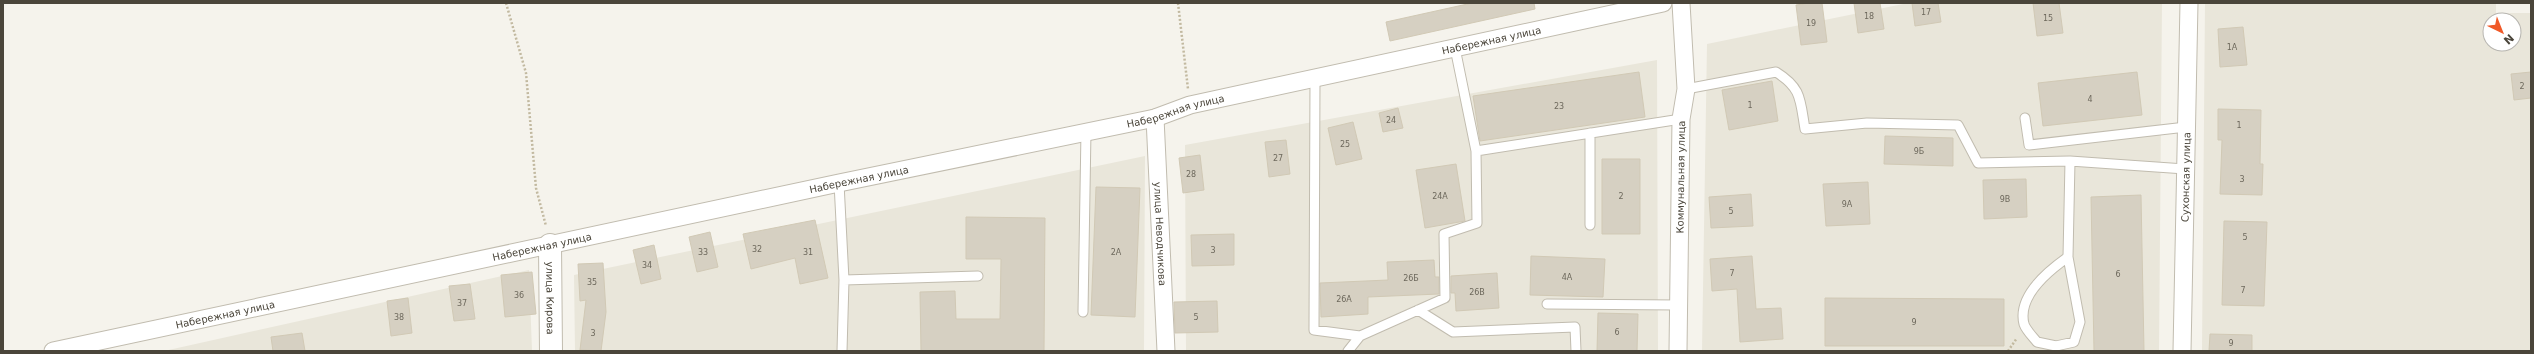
<svg xmlns="http://www.w3.org/2000/svg" width="2534" height="354" viewBox="0 0 2534 354" font-family="'DejaVu Sans',sans-serif">
  <style>
    .residential { fill: #e9e6da; fill-rule: evenodd }
    .building { fill: #d6d0c2; stroke: #d1c9b5 }
    .lines { fill: none; stroke-linecap: round; stroke-linejoin: round }
    .service-casing { stroke: #c1bcaf; stroke-width: 11 }
    .minor-casing { stroke: #c1bcaf; stroke-width: 19 }
    .tertiary-casing { stroke: #c1bcaf; stroke-width: 24 }
    .path { stroke: #c2b9a0; stroke-width: 2.5; stroke-dasharray: 2 2; stroke-linecap: butt }
    .service { stroke: #fff; stroke-width: 9 }
    .minor { stroke: #fff; stroke-width: 17 }
    .tertiary { stroke: #fff; stroke-width: 22 }
    .labels { text-anchor: middle; stroke-width: 4; stroke-linejoin: round; paint-order: stroke }
    .number-label { font-size: 8px; fill: #6d685c }
    .street-label { font-size: 10px; fill: #4a453a; stroke: #fff }
  </style>
  <rect width="100%" height="100%" fill="#f5f3ec"/>
  <path class="residential" d="M1908,3H2162L2159,351H1702L1707,44Z
    M2205,3H2496V13H2531V351H2202ZM2490,20H2514V44H2490Z
    M1657,60L1658,351H1186L1185,145Z
    M1145,156L1144,351H575L574,275Z
    M529,270L532,351H164Z"/>
  <path class="building" d="M1472,3H1534L1535,9L1390,41L1386,22Z
    M1809,3H1822L1827,42L1801,45L1796,5Z
    M1854,3H1880L1884,29L1858,33Z
    M1912,3H1938L1941,22L1915,26Z
    M2033,3H2059L2063,33L2037,36Z
    M2243,27L2247,65L2220,67L2218,29Z
    M1639,72L1645,117L1480,141L1473,96Z
    M2137,72L2142,115L2043,126L2038,83Z
    M2531,72V98L2514,100L2511,74Z
    M1772,81L1778,121L1729,130L1722,90Z
    M1398,108L1403,128L1383,132L1379,113Z
    M2218,109L2261,110L2260,164H2263L2262,195L2220,194L2222,140H2218Z
    M1353,122L1362,159L1336,165L1328,128Z
    M1885,136L1953,138V166L1884,164Z
    M1286,140L1290,174L1269,177L1265,142Z
    M1200,155L1204,190L1183,193L1179,158Z
    M1602,159H1640V234H1602Z
    M1456,164L1465,221L1425,228L1416,170Z
    M2026,179L2027,217L1984,219L1983,180Z
    M1868,182L1870,224L1826,226L1823,184Z
    M1096,187L1140,188L1135,317L1091,315Z
    M1751,194L1753,226L1711,228L1709,197Z
    M2141,195L2144,351H2094L2091,197Z
    M966,217L1045,218L1044,351H921L920,292L955,291L956,319H1000L1001,259H966Z
    M815,220L828,278L800,284L795,258L751,269L743,234Z
    M2224,221L2267,222L2264,306L2222,305Z
    M710,232L718,267L697,272L689,237Z
    M1234,234V265L1192,266L1191,235Z
    M654,245L661,279L641,284L633,250Z
    M1531,256L1605,259L1603,297L1530,295Z
    M1752,256L1756,309L1781,308L1783,339L1740,342L1737,289L1712,291L1710,259Z
    M1434,260L1435,277H1439V294L1368,297V314L1321,317L1320,283L1388,280L1387,262Z
    M603,263L606,312L601,351L580,350L586,300L580,301L578,264Z
    M532,272L536,314L505,317L501,275Z
    M1497,273L1499,308L1456,311L1455,293H1451V276Z
    M470,284L475,319L454,321L449,286Z
    M408,298L412,333L391,336L387,301Z
    M1825,298L2004,299V346H1825Z
    M1217,301L1218,332L1175,333L1174,302Z
    M1598,313L1638,314L1637,351H1597Z
    M302,333L305,351H273L271,337Z
    M2210,334L2252,335V351H2209Z"/>
  <g class="lines">
    <g class="service-casing">
      <path id="service" d="M1455,48L1476,151L1681,119
        M1315,79L1314,330L1360,336
        M1686,89L1776,72C1802,88 1800,100 1805,129L1867,123L1958,125L1978,163L2070,161
        M2025,118L2029,145L2186,127
        M839,183L844,280L842,351
        M1590,225V133
        M2068,257L2080,322L2074,342L2056,346L2037,342C2033,337 2026,330 2024,324C2017,296 2048,271 2068,257L2070,161L2185,169
        M844,280L978,276
        M1547,304L1678,305
        M1418,310L1453,332L1575,327L1576,351
        M1083,312L1086,131
        M1348,351L1360,336L1445,298L1444,234L1477,223L1476,151"/>
    </g>
    <g class="minor-casing">
      <g id="minor">
        <path id="s1" d="M1155,118L1166,351"/>
        <path id="s2" d="M53,351L839,183L1155,118L1190,105L1663,3"/>
        <path id="s3" d="M1678,351L1681,119L1686,89L1681,3"/>
        <path id="s4" d="M2182,351L2189,3"/>
      </g>
    </g>
    <g class="tertiary-casing">
      <g id="tertiary">
        <path id="s5" d="M550,245L551,351"/>
      </g>
    </g>
    <path class="path" d="M506,3L526,73L536,188L546,226
      M1178,3L1188,89
      M2008,351L2017,338"/>
    <use href="#service" class="service"/>
    <use href="#minor" class="minor"/>
    <use href="#tertiary" class="tertiary"/>
  </g>
  <g class="labels">
    <g class="number-label">
      <text x="1926" y="15">17</text>
      <text x="1869" y="19">18</text>
      <text x="2048" y="21">15</text>
      <text x="1811" y="26">19</text>
      <text x="2232" y="50">1А</text>
      <text x="2522" y="89">2</text>
      <text x="2090" y="102">4</text>
      <text x="1750" y="108">1</text>
      <text x="1559" y="109">23</text>
      <text x="1391" y="123">24</text>
      <text x="2239" y="128">1</text>
      <text x="1345" y="147">25</text>
      <text x="1919" y="154">9Б</text>
      <text x="1278" y="161">27</text>
      <text x="1191" y="177">28</text>
      <text x="2242" y="182">3</text>
      <text x="1440" y="199">24А</text>
      <text x="1621" y="199">2</text>
      <text x="2005" y="202">9В</text>
      <text x="1847" y="207">9А</text>
      <text x="1731" y="214">5</text>
      <text x="2245" y="240">5</text>
      <text x="757" y="252">32</text>
      <text x="1213" y="253">3</text>
      <text x="703" y="255">33</text>
      <text x="808" y="255">31</text>
      <text x="1116" y="255">2А</text>
      <text x="647" y="268">34</text>
      <text x="1732" y="276">7</text>
      <text x="2118" y="277">6</text>
      <text x="1567" y="280">4А</text>
      <text x="1411" y="281">26Б</text>
      <text x="592" y="285">35</text>
      <text x="2243" y="293">7</text>
      <text x="1477" y="295">26В</text>
      <text x="519" y="298">36</text>
      <text x="1344" y="302">26А</text>
      <text x="462" y="306">37</text>
      <text x="399" y="320">38</text>
      <text x="1196" y="320">5</text>
      <text x="1914" y="325">9</text>
      <text x="1617" y="335">6</text>
      <text x="593" y="336">3</text>
      <text x="2231" y="346">9</text>
    </g>
    <g class="street-label">
      <text dy="4" stroke="none"><textPath href="#s2" startOffset="1472">Набережная улица</textPath></text>
      <text dy="4" stroke="none"><textPath href="#s2" startOffset="1148">Набережная улица</textPath></text>
      <text dy="4" stroke="none"><textPath href="#s3" startOffset="174">Коммунальная улица</textPath></text>
      <text dy="4" stroke="none"><textPath href="#s4" startOffset="174">Сухонская улица</textPath></text>
      <text dy="4" stroke="none"><textPath href="#s2" startOffset="824">Набережная улица</textPath></text>
      <text dy="4" stroke="none"><textPath href="#s1" startOffset="116">улица Неводчикова</textPath></text>
      <text dy="4" stroke="none"><textPath href="#s2" startOffset="500">Набережная улица</textPath></text>
      <text dy="4" stroke="none"><textPath href="#s5" startOffset="53">улица Кирова</textPath></text>
      <text dy="4" stroke="none"><textPath href="#s2" startOffset="176">Набережная улица</textPath></text>
    </g>
  </g>
  <rect width="2534" height="354" fill="none" stroke="#4a453a" stroke-width="8"/>
  <g transform="translate(2502 32) rotate(137)"><circle r="19" fill="#ffffff" stroke="#b7b5b0"/>
  <path d="M0-3L7 15L0 10L-7 15Z" fill="#f05928"/>
  <text y="-6" font-size="11" font-weight="bold" text-anchor="middle" fill="#4a453a">N</text>
  </g>
</svg>
